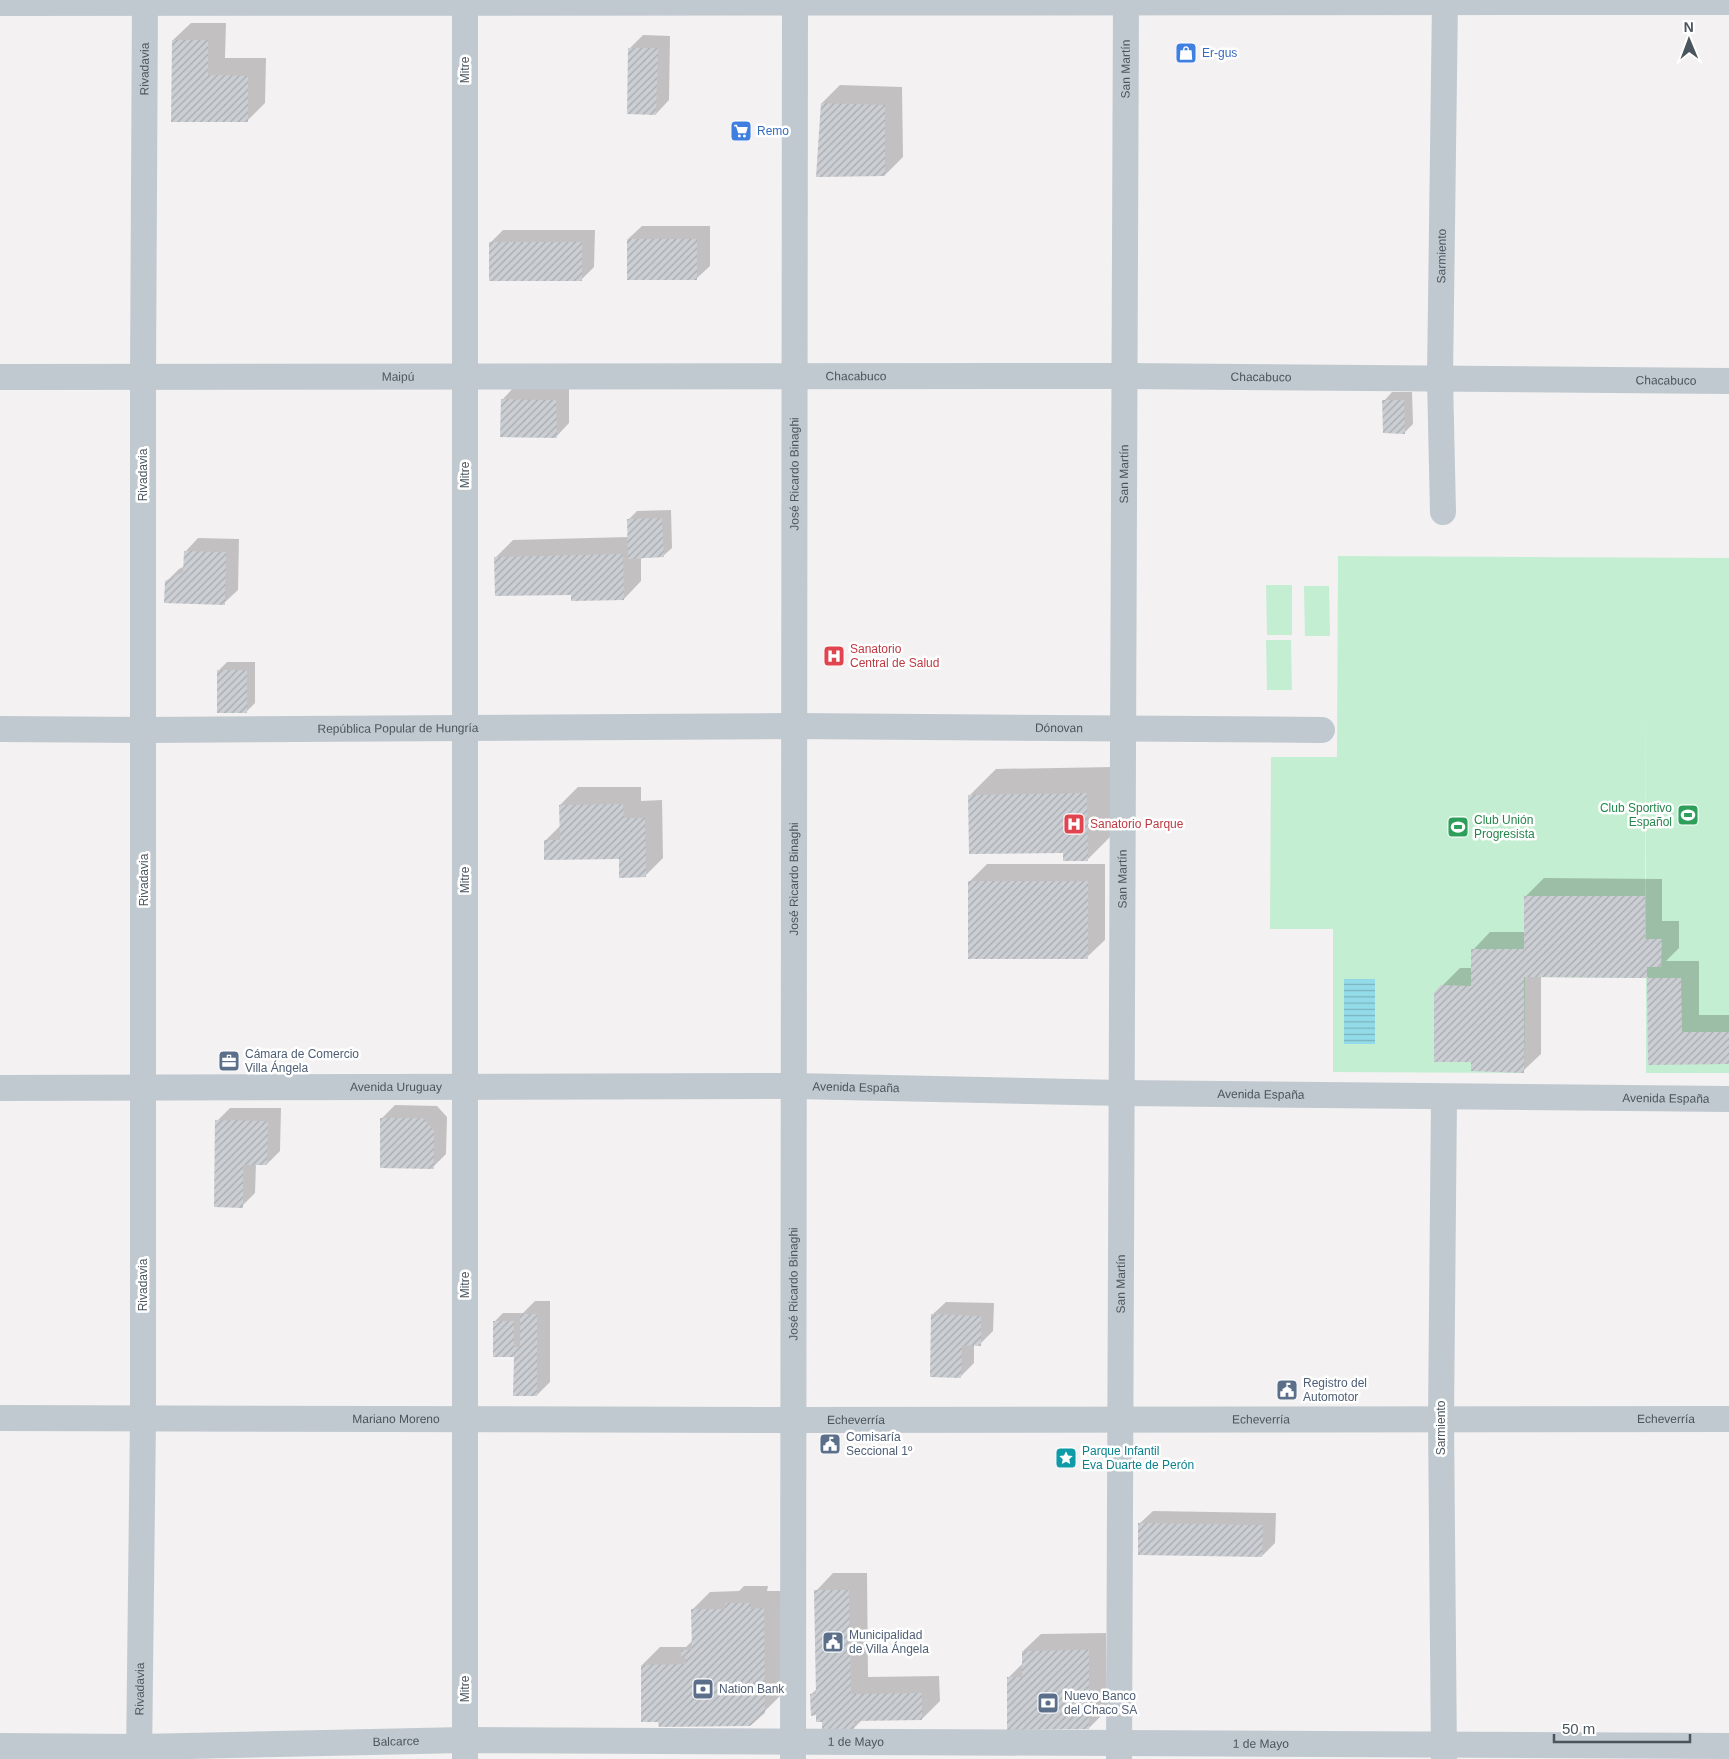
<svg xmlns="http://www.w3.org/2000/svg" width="1729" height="1759" viewBox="0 0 1729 1759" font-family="Arial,sans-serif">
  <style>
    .pitch { fill: #c3eed1; fill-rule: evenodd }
    .water { fill: url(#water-rules) }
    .shadow { fill: #0003 }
    .building { fill: url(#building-hatch) }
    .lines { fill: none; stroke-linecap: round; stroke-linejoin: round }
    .minor { stroke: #c0c9cf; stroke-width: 26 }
    .labels { text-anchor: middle; stroke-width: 5; stroke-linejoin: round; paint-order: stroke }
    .shop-label { font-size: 12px; fill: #366cbe; stroke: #fff; text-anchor: start }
    .street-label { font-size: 12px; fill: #4a555e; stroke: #fff }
    .health-label { font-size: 12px; fill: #be3a42; stroke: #fff; text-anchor: start }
    .leisure-label { font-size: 12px; fill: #27864d; stroke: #fff; text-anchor: end }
    .service-label { font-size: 12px; fill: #4e5e75; stroke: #fff; text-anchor: start }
    .culture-label { font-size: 12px; fill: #0d838f; stroke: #fff; text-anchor: start }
  </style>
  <defs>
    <pattern id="water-rules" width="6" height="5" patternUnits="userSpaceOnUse" patternTransform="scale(1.25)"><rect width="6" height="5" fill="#93dbe8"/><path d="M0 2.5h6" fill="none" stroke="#7ab4bf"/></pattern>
    <pattern id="building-hatch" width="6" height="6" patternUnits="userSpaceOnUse" patternTransform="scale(1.25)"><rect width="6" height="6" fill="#cbced3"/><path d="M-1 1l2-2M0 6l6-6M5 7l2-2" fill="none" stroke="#a7aaae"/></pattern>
  </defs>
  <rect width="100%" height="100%" fill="#f3f1f1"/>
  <path class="pitch" d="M1338,556L1729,558V1073H1646V978L1525,977L1524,1073L1333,1072V929H1270L1271,757H1337ZM1646,715V939L1645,938Z
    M1266,585H1292V635H1267Z
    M1304,586H1329L1330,636H1305Z
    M1266,640H1291L1292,690H1267Z"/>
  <path class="water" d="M1344,979H1375V1044H1344Z"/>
  <path class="shadow" d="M191,23H226L225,58H266L265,103L247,121L173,40Z
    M643,35L670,36L669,100L656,114L630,48Z
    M840,85L902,87L903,157L885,175L822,103Z
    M642,226H710V266L696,279L628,239Z
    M503,230H595L594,267L581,280L490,243Z
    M515,386L569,387V423L556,437L502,400Z
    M1392,392H1412L1413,424L1404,433L1384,401Z
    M671,510L672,548L663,556L641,557V581L624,599L573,593L495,558L513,540L629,537L628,520L637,511Z
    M198,538L239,539L238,590L224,603L166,582L179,569L185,566V552Z
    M227,662H255V703L246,712L218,671Z
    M1113,767L1114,833L1087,860L1064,851L970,795L996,769Z
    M578,787H641V801L662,800L663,858L645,876L620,858L545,841L561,825L560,805Z
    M987,864H1105V940L1087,957L969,882Z
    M1544,878L1662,879V921H1679V948L1666,961H1699V1015H1729V1063H1649L1648,977L1541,976V1054L1523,1071L1472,1061L1442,986L1460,968H1473V950L1490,932H1525L1526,896Z
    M395,1105L437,1106L447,1117L446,1154L433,1167L382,1118Z
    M230,1108H281L280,1151L267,1164H256L255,1193L242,1206L217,1121Z
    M535,1301H550V1382L537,1395L515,1354L494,1322L503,1313H523Z
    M946,1302L994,1303L993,1331L980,1344H974V1363L960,1377L932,1315Z
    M1153,1511L1276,1513L1275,1543L1262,1556L1139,1524Z
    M833,1573H867L868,1677L939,1676L940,1701L922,1719L862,1720L854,1728L823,1721L811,1694L817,1689L816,1591Z
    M744,1586H768L767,1591H781L782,1694L764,1712L642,1665L660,1647H686L693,1640V1609L710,1592L739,1591Z
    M1106,1633L1107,1710L1089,1728L1008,1678L1023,1663V1651L1041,1634Z"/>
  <path class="building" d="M172,40H208V75L248,76V122H171Z
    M628,48H658L656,115L627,114Z
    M821,103L885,105V176L816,177Z
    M627,239H697V280H627Z
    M489,242H582V281H489Z
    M501,399L556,400L557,438L500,437Z
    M1382,400H1404L1405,434L1383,433Z
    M662,518L664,557L628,559L627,519Z
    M184,551L226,552L225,605L164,603L165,581L183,572Z
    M623,554L624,600L571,601V595L495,596L494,557Z
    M217,670H247V713H217Z
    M1087,793L1088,861H1063V853L969,854L968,795Z
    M623,804L624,818H645L646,877L619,878V859L544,860V840H560L559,805Z
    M968,881H1088V959H968Z
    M1524,896H1645V939H1662L1661,967H1647V978L1524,977V1073L1471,1071V1062H1434V993L1441,985L1471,986V949H1524Z
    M1647,978H1681L1682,1032H1729V1064L1648,1065Z
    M380,1118H423L434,1131V1169L380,1168Z
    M215,1120L268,1121L267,1165H243V1208L214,1207Z
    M520,1314H537V1396H513L514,1357H493V1321H514V1347H520Z
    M931,1314L981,1316V1346L962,1345L961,1378L930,1377Z
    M1138,1523L1263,1525L1262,1557L1138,1555Z
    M814,1590H849L851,1694L922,1693V1720L854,1721V1730H822V1722H816V1715L811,1716L810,1694H816Z
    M725,1603H751L750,1609L764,1608L765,1713L750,1726L659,1727L658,1722H641V1665L686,1664V1659L681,1657V1650H692L691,1609H725Z
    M1089,1650V1729L1007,1730V1677H1022V1651Z"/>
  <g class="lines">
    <g class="minor">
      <path d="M465,0V1759"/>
      <path d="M0,3L1729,2"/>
      <path id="s1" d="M0,377L1124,376L1729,381"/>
      <path id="s2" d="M1443,512L1440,378L1445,0"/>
      <path id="s3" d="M0,729L144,730L794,726L1322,730"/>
      <path id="s4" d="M0,1088L794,1086L1122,1093L1729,1099"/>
      <path id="s5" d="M0,1418L793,1420L1729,1419"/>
      <path id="s6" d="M0,1746L139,1747L465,1740L1729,1746"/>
      <path id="s7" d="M139,1759L143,1417V377L145,0"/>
      <path id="s8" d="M793,1759L795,0"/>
      <path id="s9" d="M1119,1759L1126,0"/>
      <path d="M1444,1759L1441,1419L1444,1097"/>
    </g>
  </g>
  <defs>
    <g id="shop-square" transform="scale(1.125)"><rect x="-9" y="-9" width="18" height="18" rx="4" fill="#3f7fe0" stroke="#fff"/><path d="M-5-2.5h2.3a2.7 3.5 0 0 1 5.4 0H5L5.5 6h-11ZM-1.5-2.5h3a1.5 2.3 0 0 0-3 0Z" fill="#fff"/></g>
    <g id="supermarket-square" transform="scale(1.125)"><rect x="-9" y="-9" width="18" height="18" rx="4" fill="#3f7fe0" stroke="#fff"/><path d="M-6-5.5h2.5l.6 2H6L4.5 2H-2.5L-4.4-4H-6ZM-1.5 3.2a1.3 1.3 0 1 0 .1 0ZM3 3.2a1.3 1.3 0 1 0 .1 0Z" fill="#fff"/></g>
    <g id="hospital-square" transform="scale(1.125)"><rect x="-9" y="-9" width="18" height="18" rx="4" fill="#e0444e" stroke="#fff"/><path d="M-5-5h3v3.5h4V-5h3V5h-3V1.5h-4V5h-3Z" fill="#fff"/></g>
    <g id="stadium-square" transform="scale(1.125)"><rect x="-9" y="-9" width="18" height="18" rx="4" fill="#2e9e5b" stroke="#fff"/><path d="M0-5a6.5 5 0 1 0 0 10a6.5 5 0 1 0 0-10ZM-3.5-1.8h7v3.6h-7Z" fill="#fff"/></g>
    <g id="office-square" transform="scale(1.125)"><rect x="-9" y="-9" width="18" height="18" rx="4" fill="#5c6f8a" stroke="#fff"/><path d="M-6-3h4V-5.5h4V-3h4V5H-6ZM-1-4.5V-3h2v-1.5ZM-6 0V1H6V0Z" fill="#fff"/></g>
    <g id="civic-square" transform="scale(1.125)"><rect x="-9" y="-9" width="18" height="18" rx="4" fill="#5c6f8a" stroke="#fff"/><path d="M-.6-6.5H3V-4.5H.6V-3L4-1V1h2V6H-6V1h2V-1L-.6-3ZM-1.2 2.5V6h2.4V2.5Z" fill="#fff"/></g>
    <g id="sight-square" transform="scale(1.125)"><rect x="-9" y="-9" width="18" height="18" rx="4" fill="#0f9aa8" stroke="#fff"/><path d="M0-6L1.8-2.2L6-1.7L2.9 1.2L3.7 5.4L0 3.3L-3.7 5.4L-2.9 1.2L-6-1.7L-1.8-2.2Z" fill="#fff"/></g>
    <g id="bank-square" transform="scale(1.125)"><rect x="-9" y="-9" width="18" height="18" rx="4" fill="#5c6f8a" stroke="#fff"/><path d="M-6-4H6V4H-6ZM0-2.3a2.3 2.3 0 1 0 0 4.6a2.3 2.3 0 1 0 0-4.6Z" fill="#fff"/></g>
  </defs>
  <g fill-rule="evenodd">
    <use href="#shop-square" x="1186" y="53"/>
    <use href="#supermarket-square" x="741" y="131"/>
    <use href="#hospital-square" x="834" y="656"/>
    <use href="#stadium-square" x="1688" y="815"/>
    <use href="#hospital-square" x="1074" y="824"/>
    <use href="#stadium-square" x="1458" y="827"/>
    <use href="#office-square" x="229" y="1061"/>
    <use href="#civic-square" x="1287" y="1390"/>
    <use href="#civic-square" x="830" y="1444"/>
    <use href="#sight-square" x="1066" y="1458"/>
    <use href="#civic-square" x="833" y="1642"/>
    <use href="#bank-square" x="703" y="1689"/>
    <use href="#bank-square" x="1048" y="1703"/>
  </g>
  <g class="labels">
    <g class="shop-label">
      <text x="1202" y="57">Er-gus</text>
      <text x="757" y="135">Remo</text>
    </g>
    <g class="street-label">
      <text dy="4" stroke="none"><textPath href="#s7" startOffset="1690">Rivadavia</textPath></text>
      <text transform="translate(465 70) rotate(-90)" y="4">Mitre</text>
      <text dy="4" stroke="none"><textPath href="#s9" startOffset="1690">San Martín</textPath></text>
      <text dy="4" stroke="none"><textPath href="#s2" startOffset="256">Sarmiento</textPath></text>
      <text dy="4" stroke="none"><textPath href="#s1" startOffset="398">Maipú</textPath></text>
      <text dy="4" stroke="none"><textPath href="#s1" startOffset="856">Chacabuco</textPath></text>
      <text dy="4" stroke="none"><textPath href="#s1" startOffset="1261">Chacabuco</textPath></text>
      <text dy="4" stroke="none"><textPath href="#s1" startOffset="1666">Chacabuco</textPath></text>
      <text transform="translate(143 475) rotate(-90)" y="4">Rivadavia</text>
      <text transform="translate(465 475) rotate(-90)" y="4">Mitre</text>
      <text dy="4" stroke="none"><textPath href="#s8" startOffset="1285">José Ricardo Binaghi</textPath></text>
      <text dy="4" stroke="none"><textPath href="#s9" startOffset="1285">San Martín</textPath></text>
      <text dy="4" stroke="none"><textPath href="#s3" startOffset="1059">Dónovan</textPath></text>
      <text dy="4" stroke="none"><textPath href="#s3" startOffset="398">República Popular de Hungría</textPath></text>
      <text dy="4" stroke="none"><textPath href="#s8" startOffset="880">José Ricardo Binaghi</textPath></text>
      <text dy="4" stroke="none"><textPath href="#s9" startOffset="880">San Martín</textPath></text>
      <text transform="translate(144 880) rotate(-90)" y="4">Rivadavia</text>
      <text transform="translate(465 880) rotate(-90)" y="4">Mitre</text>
      <text dy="4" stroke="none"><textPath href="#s4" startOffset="396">Avenida Uruguay</textPath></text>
      <text dy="4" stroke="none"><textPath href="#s4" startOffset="856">Avenida España</textPath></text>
      <text dy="4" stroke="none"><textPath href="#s4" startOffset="1261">Avenida España</textPath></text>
      <text dy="4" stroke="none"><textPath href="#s4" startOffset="1666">Avenida España</textPath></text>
      <text dy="4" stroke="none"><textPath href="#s8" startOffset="475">José Ricardo Binaghi</textPath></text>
      <text dy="4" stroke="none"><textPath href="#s9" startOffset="475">San Martín</textPath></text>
      <text transform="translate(143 1285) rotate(-90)" y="4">Rivadavia</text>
      <text transform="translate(465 1285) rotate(-90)" y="4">Mitre</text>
      <text dy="4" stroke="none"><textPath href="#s5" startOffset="396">Mariano Moreno</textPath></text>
      <text dy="4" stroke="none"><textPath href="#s5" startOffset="1261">Echeverría</textPath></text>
      <text dy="4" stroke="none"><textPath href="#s5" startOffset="1666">Echeverría</textPath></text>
      <text dy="4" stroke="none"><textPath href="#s5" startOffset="856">Echeverría</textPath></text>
      <text transform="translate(1441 1428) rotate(-90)" y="4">Sarmiento</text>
      <text dy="4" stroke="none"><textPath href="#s7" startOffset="70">Rivadavia</textPath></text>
      <text transform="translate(465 1689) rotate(-90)" y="4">Mitre</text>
      <text dy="4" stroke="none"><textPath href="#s6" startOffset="396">Balcarce</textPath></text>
      <text dy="4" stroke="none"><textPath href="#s6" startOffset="856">1 de Mayo</textPath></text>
      <text dy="4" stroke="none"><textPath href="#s6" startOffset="1261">1 de Mayo</textPath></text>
    </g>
    <g class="health-label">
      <text x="850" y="653">Sanatorio<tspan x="850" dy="14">Central de Salud</tspan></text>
      <text x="1090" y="828">Sanatorio Parque</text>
    </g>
    <g class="leisure-label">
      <text x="1672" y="812">Club Sportivo<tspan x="1672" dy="14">Español</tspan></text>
      <text x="1474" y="824" text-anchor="start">Club Unión<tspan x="1474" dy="14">Progresista</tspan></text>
    </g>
    <g class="service-label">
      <text x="245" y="1058">Cámara de Comercio<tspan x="245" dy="14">Villa Ángela</tspan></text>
      <text x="1303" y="1387">Registro del<tspan x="1303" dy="14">Automotor</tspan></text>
      <text x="846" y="1441">Comisaría<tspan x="846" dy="14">Seccional 1º</tspan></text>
      <text x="849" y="1639">Municipalidad<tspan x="849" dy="14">de Villa Ángela</tspan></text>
      <text x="719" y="1693">Nation Bank</text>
      <text x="1064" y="1700">Nuevo Banco<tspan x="1064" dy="14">del Chaco SA</tspan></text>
    </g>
    <g class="culture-label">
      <text x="1082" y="1455">Parque Infantil<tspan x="1082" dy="14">Eva Duarte de Perón</tspan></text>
    </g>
  </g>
  <g transform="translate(1689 40) rotate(359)" stroke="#ffffff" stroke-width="4" paint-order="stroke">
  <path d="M0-4L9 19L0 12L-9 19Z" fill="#4a555e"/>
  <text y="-8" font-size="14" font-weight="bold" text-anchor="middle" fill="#4a555e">N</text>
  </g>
  <path d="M1554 1734v8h136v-8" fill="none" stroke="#4a555e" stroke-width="2.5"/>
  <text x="1562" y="1734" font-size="15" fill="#4a555e" stroke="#ffffff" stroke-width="4" paint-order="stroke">50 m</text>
</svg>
